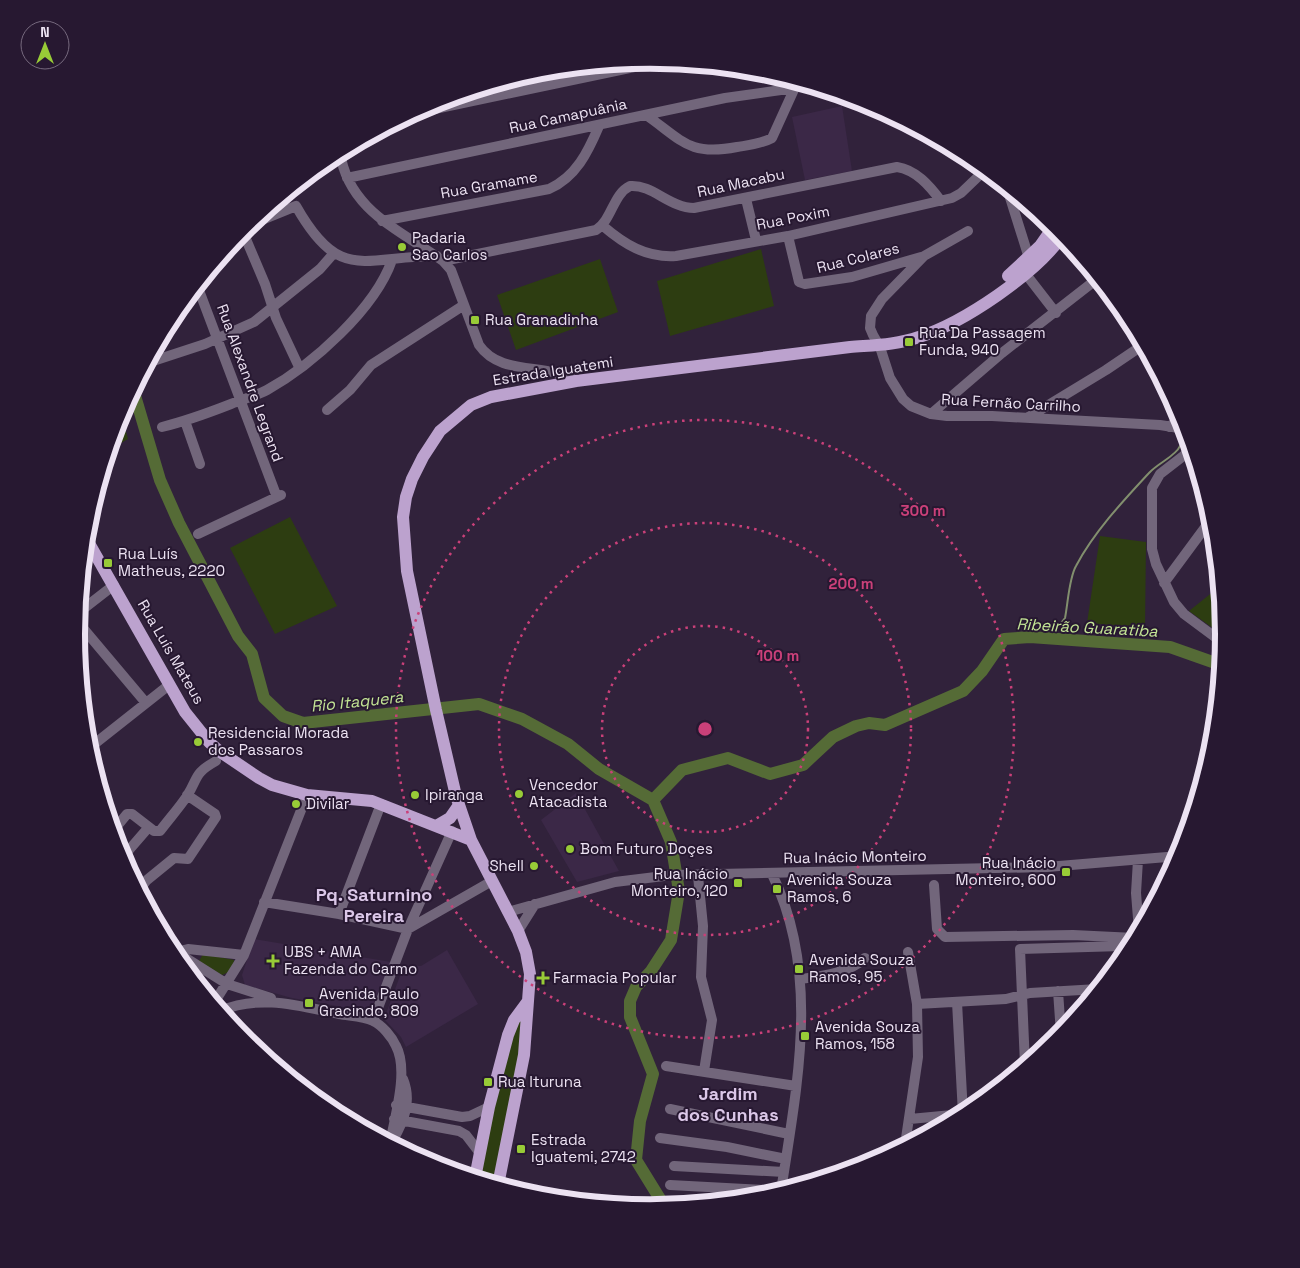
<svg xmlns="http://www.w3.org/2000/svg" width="1300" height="1268" viewBox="0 0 1300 1268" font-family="'Space Grotesk',sans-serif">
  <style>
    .built { fill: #3b2847 }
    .green { fill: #2d3d11 }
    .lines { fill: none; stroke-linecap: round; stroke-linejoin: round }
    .stream { stroke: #828f6e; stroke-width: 2 }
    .river { stroke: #556b36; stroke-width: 12 }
    .minor { stroke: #72667b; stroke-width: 10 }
    .major { stroke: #bca2ce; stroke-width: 12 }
    .ring { fill: none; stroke: #ca4079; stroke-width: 2.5; stroke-dasharray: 2.5 5 }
    .poi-dot { fill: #98cb37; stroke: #271831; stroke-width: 2 }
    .labels { text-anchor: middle; stroke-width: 4; stroke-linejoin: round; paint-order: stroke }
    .street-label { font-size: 15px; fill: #ece2f2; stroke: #271831 }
    .poi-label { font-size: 15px; fill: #ece2f2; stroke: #271831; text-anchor: start }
    .water-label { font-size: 16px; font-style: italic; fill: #c3e595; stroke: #271831 }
    .quarter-label { font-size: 18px; font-weight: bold; fill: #dbc7e8; stroke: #271831 }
    .rim { fill: none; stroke: #ece2f2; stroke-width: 6 }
    .centre { fill: #ca4079; stroke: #271831; stroke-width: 2.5 }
    .ring-label { font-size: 15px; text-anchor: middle; font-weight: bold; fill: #ca4079; stroke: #271831; stroke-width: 4; stroke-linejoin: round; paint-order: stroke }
  </style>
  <rect width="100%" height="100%" fill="#31223b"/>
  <path class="built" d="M842,106L852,171L805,180L792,117Z
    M576,793L619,871L577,882L541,820Z
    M254,939L391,962L372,1007L365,1011L292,998L245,985L242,975Z
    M447,950L478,1004L406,1047L401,1037L384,1019L404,965L421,966Z"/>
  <path class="green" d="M761,249L774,306L670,336L657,281Z
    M600,259L618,312L516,350L497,295Z
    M121,413L128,439L109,450L120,414Z
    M290,517L337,606L275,634L230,548Z
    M1100,536L1146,542L1145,628L1087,623Z
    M1219,587L1224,634V636L1189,611Z
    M203,954L234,960C234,967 229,973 222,975L199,961Z
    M514,1020H524L498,1185L475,1178Z"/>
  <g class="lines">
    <path class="stream" d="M1030,637L1046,625L1061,623L1065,618C1068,603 1069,578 1076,566C1094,532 1123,501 1149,473C1158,463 1176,456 1180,446"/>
    <path class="river" d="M133,389L160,480L179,523L238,636L252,654L264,698L283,716L303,723L479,704L522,719L568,744L599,769L653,800
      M653,800L682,770L728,758L770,774L803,765L833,737L856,726L869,723L885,725L963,691L982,671L1004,639L1030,637L1170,647L1221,665
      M653,800L671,842L679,891L671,940L651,971L636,987L630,1001V1017L653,1074L640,1121L636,1160L665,1207"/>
    <path class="minor" d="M864,102L872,111L887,113
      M411,114L663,61
      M646,115C683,141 689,156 737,147C749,145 761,144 772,138L797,83
      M340,152C348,210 400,230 443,261L451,270L479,345C501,377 547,362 576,381
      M347,178L725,98L795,88
      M1007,188L1029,258
      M746,199L756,240
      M382,221L549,189C576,177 588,152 599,126
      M603,226C624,244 646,258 676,256L788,236L952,198L961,193L985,170
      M968,231L924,256L882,299L871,316L870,328L873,335L880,347L890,378L903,399L911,406L931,414L947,416H992L1160,425L1185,429
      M243,232L265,284L276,318L299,367
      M239,234L259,221L296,206C340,284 363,256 437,256
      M788,236L799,282L805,284L852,277L921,257
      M443,261L596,230C612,220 613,194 630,186C652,184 670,208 694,208L897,167C916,170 929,185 941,201
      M1025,273L1056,313
      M197,285L275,492
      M147,363L205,344L254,322L320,269L334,253
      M327,410L350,390L371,365L464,305
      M931,414L1002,353L1097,279
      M1027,418L1106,370L1143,345
      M185,421L200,464
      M162,427C186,421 208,413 231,404C243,399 256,396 267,390C312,365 375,309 392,260
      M1169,427L1181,417
      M1183,429L1188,443V452
      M1191,450L1160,474L1152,488V549L1156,564L1174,602L1184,614L1223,643
      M198,534L281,495
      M1164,583L1212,518
      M78,613L114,585
      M77,621L146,703
      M88,749L169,685
      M113,831L127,814H132L154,831H160C169,819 179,808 187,796C199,777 193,774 216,761
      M122,858L148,828
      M1138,860L1136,893L1139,931
      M698,876L703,926L701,977L712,1020L704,1071
      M934,885L937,929L945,937L1073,935L1135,938
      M139,890L147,880L174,858L188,859L216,817L215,814L187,795
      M264,902L339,914L408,929L492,881
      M508,912L615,882L672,875L1047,867L1179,856
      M339,914L381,804
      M518,931L535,904
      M170,948L227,984L271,998
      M176,952L188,949L244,955
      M801,979C823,976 849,973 865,958
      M1058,991L1061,1034
      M957,1002L963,1114
      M214,1003L244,955L307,795
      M917,1004L1006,999L1030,993L1098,989
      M220,1011C260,994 299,1006 339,1014C350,1016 364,1016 373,1021C382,1025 392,1037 396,1046C409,1070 395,1116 390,1143
      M373,1021L408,929L452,831
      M1025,1065L1020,949L1122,946L1125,948L1126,954
      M666,1066L796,1086
      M396,1105L462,1117L470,1116L489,1107
      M670,1109L789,1134
      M394,1119L459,1131L466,1135L479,1152
      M910,1119L963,1114
      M660,1138L727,1147L786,1159
      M393,1140C404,1121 412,1101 403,1079
      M905,1145L918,1057L917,1004L908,952
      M674,1166L784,1172
      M670,1185L781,1191C797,1085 821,974 772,874"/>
    <path class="major" d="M1008,276L1040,246L1054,226
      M86,538L185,712L209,742L219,751L259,778L272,785L307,795L372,801L471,840
      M438,825L450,818L459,805
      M475,1178L489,1107L508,1035L514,1020L528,1001
      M498,1185L524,1055L530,974L526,952L518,931L471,840L456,796L436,710L407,571L403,517L406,497L412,479L423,457L440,431L471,405L491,397L576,381L850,347C874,345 896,345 919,337C963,323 1036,274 1062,236"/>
  </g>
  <g class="ring">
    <circle cx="705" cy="729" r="103"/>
    <circle cx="705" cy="729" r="206"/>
    <circle cx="705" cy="729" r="309"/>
  </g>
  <g class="poi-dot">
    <circle cx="402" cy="247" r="5"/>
    <rect x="470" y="315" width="10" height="10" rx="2.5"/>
    <rect x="904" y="337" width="10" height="10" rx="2.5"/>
    <rect x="103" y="558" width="10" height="10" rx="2.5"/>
    <circle cx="198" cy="742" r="5"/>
    <circle cx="519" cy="794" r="5"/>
    <circle cx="415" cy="795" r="5"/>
    <circle cx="296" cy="804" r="5"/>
    <circle cx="570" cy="849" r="5"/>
    <circle cx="534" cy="866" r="5"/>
    <rect x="1061" y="867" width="10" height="10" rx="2.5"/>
    <rect x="733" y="878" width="10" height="10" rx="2.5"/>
    <rect x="772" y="884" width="10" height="10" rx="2.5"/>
    <path d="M270.5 953.5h5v5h5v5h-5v5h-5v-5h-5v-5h5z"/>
    <rect x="794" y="964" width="10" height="10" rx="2.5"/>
    <path d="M540.5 970.5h5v5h5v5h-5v5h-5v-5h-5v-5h5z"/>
    <rect x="304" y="998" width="10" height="10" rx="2.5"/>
    <rect x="800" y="1031" width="10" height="10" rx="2.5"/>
    <rect x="483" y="1077" width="10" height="10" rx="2.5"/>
    <rect x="516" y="1144" width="10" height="10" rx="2.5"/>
  </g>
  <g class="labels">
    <g class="street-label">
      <text transform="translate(568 116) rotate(-12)" y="5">Rua Camapuânia</text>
      <text transform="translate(741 183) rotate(-12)" y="5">Rua Macabu</text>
      <text transform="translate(489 185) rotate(-10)" y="5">Rua Gramame</text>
      <text transform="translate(793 218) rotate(-11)" y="5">Rua Poxim</text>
      <text transform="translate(858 258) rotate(-14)" y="5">Rua Colares</text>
      <text transform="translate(553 371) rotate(-9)" y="5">Estrada Iguatemi</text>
      <text transform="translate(250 383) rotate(70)" y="5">Rua Alexandre Legrand</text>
      <text transform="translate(1011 403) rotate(3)" y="5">Rua Fernão Carrilho</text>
      <text transform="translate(171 652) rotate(60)" y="5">Rua Luís Mateus</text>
      <text transform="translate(855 857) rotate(-1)" y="5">Rua Inácio Monteiro</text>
    </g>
    <g class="poi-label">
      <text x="412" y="243">Padaria<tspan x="412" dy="17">Sao Carlos</tspan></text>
      <text x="485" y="325">Rua Granadinha</text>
      <text x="919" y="338">Rua Da Passagem<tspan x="919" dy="17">Funda, 940</tspan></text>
      <text x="118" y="559">Rua Luís<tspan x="118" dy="17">Matheus, 2220</tspan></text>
      <text x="208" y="738">Residencial Morada<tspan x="208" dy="17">dos Passaros</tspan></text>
      <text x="529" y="790">Vencedor<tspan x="529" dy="17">Atacadista</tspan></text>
      <text x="425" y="800">Ipiranga</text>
      <text x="306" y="809">Divilar</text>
      <text x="580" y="854">Bom Futuro Doçes</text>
      <text x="1056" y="868" text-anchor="end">Rua Inácio<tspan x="1056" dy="17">Monteiro, 600</tspan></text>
      <text x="524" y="871" text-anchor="end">Shell</text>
      <text x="728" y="879" text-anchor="end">Rua Inácio<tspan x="728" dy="17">Monteiro, 120</tspan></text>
      <text x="787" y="885">Avenida Souza<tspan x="787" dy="17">Ramos, 6</tspan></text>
      <text x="284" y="957">UBS + AMA<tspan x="284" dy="17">Fazenda do Carmo</tspan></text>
      <text x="809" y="965">Avenida Souza<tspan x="809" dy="17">Ramos, 95</tspan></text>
      <text x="553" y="983">Farmacia Popular</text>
      <text x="319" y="999">Avenida Paulo<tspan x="319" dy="17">Gracindo, 809</tspan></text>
      <text x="815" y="1032">Avenida Souza<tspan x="815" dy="17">Ramos, 158</tspan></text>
      <text x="498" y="1087">Rua Ituruna</text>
      <text x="531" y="1145">Estrada<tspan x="531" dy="17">Iguatemi, 2742</tspan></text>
    </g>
    <g class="water-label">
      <text transform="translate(1087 627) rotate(3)" y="6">Ribeirão Guaratiba</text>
      <text transform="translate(357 701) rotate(-6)" y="6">Rio Itaquera</text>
    </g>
    <g class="quarter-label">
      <text x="374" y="901">Pq. Saturnino<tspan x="374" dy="21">Pereira</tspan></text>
      <text x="728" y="1100">Jardim<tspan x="728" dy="21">dos Cunhas</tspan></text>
    </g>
  </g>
  <path d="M0 0H1300V1268H0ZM85 634a565 565 0 1 1 1130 0a565 565 0 1 1-1130 0Z" fill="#271831" fill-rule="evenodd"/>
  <path class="rim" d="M85 634a565 565 0 1 1 1130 0a565 565 0 1 1-1130 0Z"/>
  <circle cx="705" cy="729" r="8" class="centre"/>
  <g class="ring-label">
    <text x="923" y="516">300 m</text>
    <text x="851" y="589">200 m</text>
    <text x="778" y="661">100 m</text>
  </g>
  <g transform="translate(45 45)"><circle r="24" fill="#271831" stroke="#76697e"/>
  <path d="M0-4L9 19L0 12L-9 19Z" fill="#98cb37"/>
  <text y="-8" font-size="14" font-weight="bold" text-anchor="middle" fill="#ece2f2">N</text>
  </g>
</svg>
